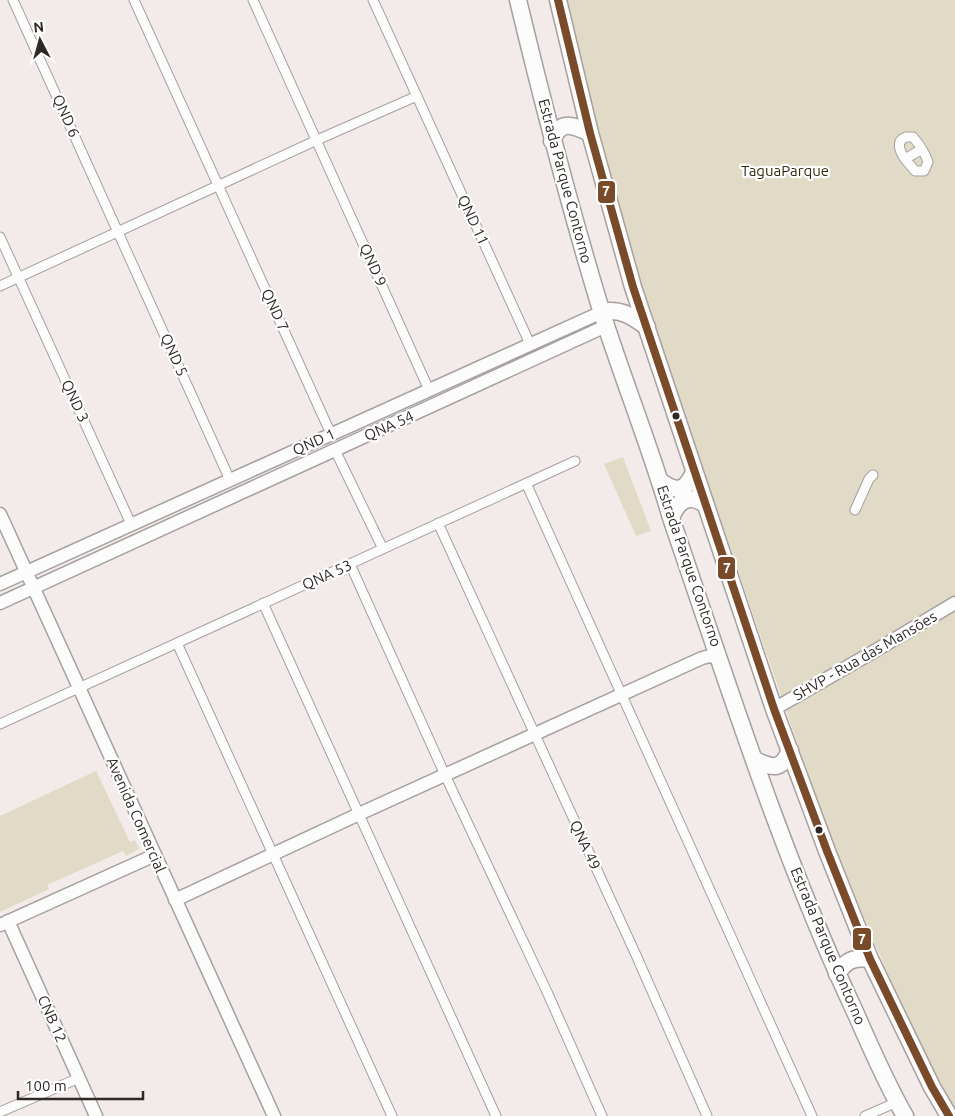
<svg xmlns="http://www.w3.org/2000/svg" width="955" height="1116" viewBox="0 0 955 1116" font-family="Ubuntu,sans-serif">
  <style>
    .green { fill: #e0dac6 }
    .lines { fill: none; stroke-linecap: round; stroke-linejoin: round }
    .street-casing { stroke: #a6a09f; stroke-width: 11 }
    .secondary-casing { stroke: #a6a09f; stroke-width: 15 }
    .highway-casing { stroke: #a6a09f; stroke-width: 19 }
    .street { stroke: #fdfcfc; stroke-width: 9 }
    .secondary { stroke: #fdfcfc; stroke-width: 12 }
    .highway { stroke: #fdfcfc; stroke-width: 16 }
    .bus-1-casing { stroke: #fff; stroke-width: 11 }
    .bus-1 { stroke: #7a4b2a; stroke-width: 8 }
    .bus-dot { fill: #2e2927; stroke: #fff; stroke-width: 2 }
    .labels { text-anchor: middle; stroke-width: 4.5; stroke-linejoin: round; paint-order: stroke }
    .street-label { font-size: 15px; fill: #2e2927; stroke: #fff }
    .park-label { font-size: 15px; fill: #302c11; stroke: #fff }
    .line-badge { stroke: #fff; stroke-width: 2 }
    .badge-label { font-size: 14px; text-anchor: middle; font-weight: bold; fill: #fff }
  </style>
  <rect width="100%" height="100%" fill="#f2ebe9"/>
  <path class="green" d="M567,0H955V1111L918,1041L885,967L826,827L656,331L611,185L583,77Z
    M623,457L651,531L636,536L604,464Z
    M96,771L130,842L135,840L139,849L126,856L123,851L47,885L49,889L0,912V816Z"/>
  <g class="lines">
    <g class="street-casing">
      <path id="street" d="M13,0L230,480
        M134,0L331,434
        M253,0L429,390
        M373,0L530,344
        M905,159C900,152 895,141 906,137H913C920,145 925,153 928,162L924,171H915L905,159L922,149
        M0,237L131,524
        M0,286L317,140L417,96
        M335,450L383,549
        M526,483L812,1116
        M855,510L869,479L873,475
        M438,523L636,955L707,1116
        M350,564L445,775L548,994L602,1116
        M263,603L496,1116
        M177,643L392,1116
        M0,724L575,461
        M0,1112L79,1078
        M865,1116L897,1102"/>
    </g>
    <g class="secondary-casing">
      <path id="secondary" d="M0,514L274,1116
        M0,584L602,312
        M0,603L606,326
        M774,709L873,652L955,603
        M175,900L359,814L702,658L710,656L720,659
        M8,921L96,1116
        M0,925L155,855"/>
    </g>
    <g class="highway-casing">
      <path id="highway" d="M518,0C543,104 570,208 601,310C623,380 651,448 671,518C728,684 781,854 856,1014C871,1048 886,1083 905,1116
        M558,0L590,133L633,287L774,709L827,851L870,959L932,1087L949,1116
        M552,141C560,119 573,125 590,133
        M602,312C620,308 632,316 647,327
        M660,481C677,493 685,492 694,472
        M671,518C678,500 689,493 706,505
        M755,760C773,769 782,770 790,750
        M837,974C846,960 854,957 870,959"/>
    </g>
    <use href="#street" class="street"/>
    <use href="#secondary" class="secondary"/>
    <use href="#highway" class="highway"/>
    <g class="bus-1-casing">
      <path id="bus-1" d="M558,0L590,133L633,287L774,709L827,851L870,959L932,1087L949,1116"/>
    </g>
    <use href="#bus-1" class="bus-1"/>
  </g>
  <g class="bus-dot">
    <circle cx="676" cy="416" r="4.5"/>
    <circle cx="819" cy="830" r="4.5"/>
  </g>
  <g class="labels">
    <g class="street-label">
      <text transform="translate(66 116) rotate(66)" y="5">QND 6</text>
      <text transform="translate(565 181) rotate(75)" y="5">Estrada Parque Contorno</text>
      <text transform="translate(473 220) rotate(65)" y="5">QND 11</text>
      <text transform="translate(373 265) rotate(66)" y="5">QND 9</text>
      <text transform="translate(275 310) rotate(65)" y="5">QND 7</text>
      <text transform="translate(174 355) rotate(66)" y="5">QND 5</text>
      <text transform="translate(75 401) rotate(65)" y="5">QND 3</text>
      <text transform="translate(389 426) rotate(-24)" y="5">QNA 54</text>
      <text transform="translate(314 442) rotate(-24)" y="5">QND 1</text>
      <text transform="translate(689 566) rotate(71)" y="5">Estrada Parque Contorno</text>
      <text transform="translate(327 575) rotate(-24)" y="5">QNA 53</text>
      <text transform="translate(865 656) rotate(-30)" y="5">SHVP - Rua das Mansões</text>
      <text transform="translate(136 815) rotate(66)" y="5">Avenida Comercial</text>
      <text transform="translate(585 845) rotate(65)" y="5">QNA 49</text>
      <text transform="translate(828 946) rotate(67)" y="5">Estrada Parque Contorno</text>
      <text transform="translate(52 1019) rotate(66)" y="5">CNB 12</text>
    </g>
    <g class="park-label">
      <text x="785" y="176">TaguaParque</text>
    </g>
  </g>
  <g class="line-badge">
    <rect x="597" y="180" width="19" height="24" rx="5" fill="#7a4b2a"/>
    <rect x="717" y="556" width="19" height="24" rx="5" fill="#7a4b2a"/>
    <rect x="852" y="927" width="20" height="24" rx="5" fill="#7a4b2a"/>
  </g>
  <g class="badge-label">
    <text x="606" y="196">7</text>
    <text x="727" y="573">7</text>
    <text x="862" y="944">7</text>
  </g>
  <g transform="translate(40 40) rotate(354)" stroke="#ffffff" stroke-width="4" paint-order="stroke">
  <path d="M0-4L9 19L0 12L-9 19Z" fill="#2e2927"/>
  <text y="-8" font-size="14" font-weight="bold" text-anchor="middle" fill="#2e2927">N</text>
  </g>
  <path d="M18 1091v8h125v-8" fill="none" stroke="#2e2927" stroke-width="2.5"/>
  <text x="25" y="1091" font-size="15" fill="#2e2927" stroke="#ffffff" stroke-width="4" paint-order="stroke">100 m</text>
</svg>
